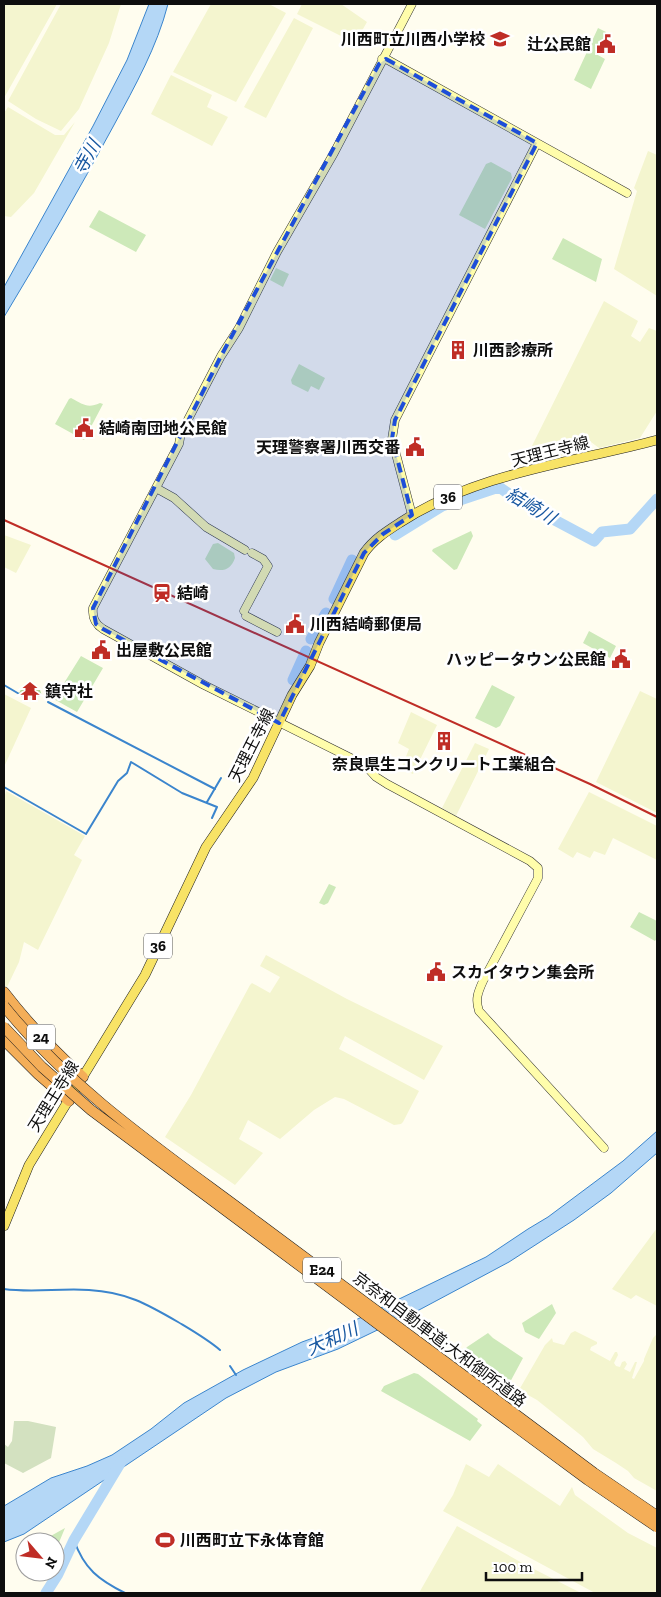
<svg xmlns="http://www.w3.org/2000/svg" width="661" height="1597" viewBox="0 0 661 1597" font-family="'Zilla Slab','Noto Sans JP',serif">
  <style>
    .farmland { fill: #f4f5cf }
    .green { fill: #cde9b9 }
    .forest { fill: #b0da98 }
    .cemetery { fill: #d3e1c0 }
    .water { fill: #b4d7f6; stroke: #3b85cd }
    .lines { fill: none; stroke-linecap: round; stroke-linejoin: round }
    .stream { stroke: #3b85cd; stroke-width: 2 }
    .river { stroke: #b4d7f6; stroke-width: 11 }
    .secondary-casing { stroke: #303030; stroke-width: 9 }
    .primary-casing { stroke: #1f1f1f; stroke-width: 10 }
    .highway-casing { stroke: #1f1f1f; stroke-width: 11 }
    .secondary { stroke: #fffdab; stroke-width: 8 }
    .primary { stroke: #f8e366; stroke-width: 9 }
    .highway { stroke: #f4ae58; stroke-width: 10 }
    .rail { stroke: #bf2d26; stroke-width: 2 }
    .highway-bridge-casing { stroke: #1f1f1f; stroke-width: 11; stroke-linecap: butt }
    .highway-bridge { stroke: #f4ae58; stroke-width: 10 }
    .marked { fill: #1d4ed8; fill-opacity: 0.2; stroke: #1d4ed8; stroke-width: 4; stroke-dasharray: 10 6; stroke-linejoin: round }
    .labels { text-anchor: middle; stroke-width: 5; stroke-linejoin: round; paint-order: stroke }
    .shield { fill: #fff; stroke: #565656; stroke-width: 1 }
    .shield-label { font-size: 15px; font-weight: bold; fill: #0e0e0e }
    .poi-label { font-size: 16px; font-weight: bold; fill: #0e0e0e; stroke: #fff; text-anchor: start }
    .street-label { font-size: 16px; fill: #0e0e0e; stroke: #fff }
    .water-label { font-size: 18px; font-style: italic; fill: #1757a0; stroke: #fff }
  </style>
  <rect width="100%" height="100%" fill="#fffdef"/>
  <path class="farmland" d="M4,4H57L4,98Z
    M61,4H121L109,43L79,109L61,131L36,119L8,101Z
    M211,4H269L286,13L236,102L173,72Z
    M302,4H341L367,22L355,43L297,14Z
    M294,18L313,28L266,118L244,107Z
    M171,75L212,95L207,107L228,117L212,146L151,114Z
    M8,107L55,135H64L75,122L34,193L11,217L4,216V113Z
    M648,151L657,155V296L614,269L637,191L634,188Z
    M604,301L638,321L631,336L640,342L649,328L657,331V411L640,438L599,448L583,436L572,444L564,455L527,464L524,462Z
    M4,535L31,545L16,573L4,567Z
    M640,691L657,699V813L596,782Z
    M4,694L31,708L4,767Z
    M411,712L437,725L413,774L401,769L409,749L398,743Z
    M475,743L489,749L456,816L442,808Z
    M6,791L85,836L74,855L82,860L38,950L24,942L19,962L7,987L4,985V799Z
    M589,792L657,826V860L613,838L605,855L594,851L590,858L577,852L573,858L558,849Z
    M266,955L347,999L443,1046L424,1080L345,1036L339,1049L419,1091L403,1122L401,1124L394,1125L344,1099L335,1097L314,1110L280,1139L248,1120L239,1139L263,1153L235,1185L165,1137L191,1095L250,985L252,983L270,993L280,977L260,966Z
    M657,1228V1306L636,1295L631,1299L612,1289Z
    M575,1331L597,1342V1344L591,1347L590,1350L610,1361L615,1352H617L618,1355L614,1363L616,1366L620,1367L622,1362L625,1361L627,1364L624,1369L630,1372L635,1362H637L632,1378L634,1379L644,1361V1359L653,1338L657,1334V1491L634,1478L628,1471L616,1463L593,1449L583,1437L562,1420L537,1400L519,1390L545,1345L552,1338L553,1342L564,1345L571,1333Z
    M466,1464L489,1477L498,1464L560,1506L572,1487L575,1495L628,1533L657,1548V1593H595L443,1511L453,1495Z
    M457,1526L524,1564L581,1593H419Z"/>
  <path class="green" d="M598,28L606,32L596,54L605,59L591,89L574,80Z
    M491,162L511,173L512,178L485,229L459,215L486,164Z
    M99,210L146,235L136,252L89,227Z
    M563,238L602,259L596,282L552,259Z
    M276,268L289,274L283,287L270,280Z
    M299,364L325,378L319,390L311,386L308,392L292,384L291,380Z
    M71,398C83,404 87,409 100,403L103,404L84,440L55,424L69,399Z
    M471,531L473,536L457,569L454,570L432,551L433,549Z
    M218,543L234,553L235,558C231,569 224,572 213,569L205,559L213,544Z
    M589,631L616,646L610,658L583,643Z
    M81,656L103,668L77,712L50,697L59,691Z
    M492,685L515,697L500,726L496,728L475,718Z
    M329,884L336,887L328,903L324,905L319,903Z
    M639,912L657,921V938L655,941L630,927Z
    M552,1304L556,1313L539,1339L525,1332L522,1323Z
    M488,1333L493,1338L523,1358L509,1384L464,1351L467,1347Z
    M414,1373L418,1374L478,1419L477,1421L482,1425L470,1441L381,1391L384,1386Z
    M65,1528L55,1552V1542H40Z"/>
  <path class="forest" d="M29,684L40,690L42,696L25,699L27,696L19,693L22,688L33,693L35,689L28,686Z"/>
  <path class="cemetery" d="M14,1421H28L56,1427L51,1458L23,1473L4,1463L5,1454H4V1444L8,1447L12,1441Z"/>
  <path class="water" d="M149,4H168C157,47 135,86 114,125C79,190 42,254 4,317V287L93,126L127,60Z
    M657,1131V1153L611,1193L574,1220L509,1262L419,1310L338,1349L276,1372L226,1398L24,1534L4,1542V1506L51,1478L87,1466L112,1455L151,1429L184,1403L243,1370L302,1342L335,1330L486,1257L528,1229L548,1217L623,1161Z"/>
  <g class="lines">
    <path class="stream" d="M4,685L26,698
      M48,702L215,789
      M4,787L86,834L118,781L127,773L131,762L182,793L217,807L212,818
      M207,802L221,778
      M4,1289C32,1293 60,1288 89,1290C126,1292 147,1304 178,1322C193,1331 207,1339 220,1350
      M230,1366L236,1375
      M74,1540C84,1569 99,1580 125,1593"/>
    <path class="river" d="M395,535L442,506L499,487L519,501L594,541L602,532L630,529L657,499
      M334,599L352,560
      M311,639L326,613
      M293,680L306,651
      M46,1593L58,1574L74,1540L121,1462"/>
    <g class="secondary-casing">
      <path id="secondary" d="M412,4L334,153L277,252L239,328L221,356L181,433L179,444L93,608C92,618 95,624 103,629L204,685L365,765L376,777L387,784L530,861L538,868V878L483,981C478,992 475,999 479,1011L604,1148
        M382,59H386L627,193
        M156,488L174,498L206,527L245,550
        M412,515L392,439L395,420L537,143
        M244,611L268,566L263,559L252,553
        M246,616L277,632"/>
    </g>
    <g class="primary-casing">
      <path id="primary" d="M4,1226L29,1165L145,975L206,847L253,778L292,695L310,666L319,643L364,553C374,539 387,531 401,522C477,473 571,463 657,440"/>
    </g>
    <g class="highway-casing">
      <path id="highway" d="M4,992C28,1023 54,1051 83,1077
        M4,1040L38,1074L69,1101"/>
    </g>
    <use href="#secondary" class="secondary"/>
    <use href="#primary" class="primary"/>
    <use href="#highway" class="highway"/>
    <path class="rail" d="M4,520L590,784L657,817"/>
    <g class="highway-bridge-casing">
      <path id="highway-bridge" d="M4,1006C74,1093 168,1155 257,1222C369,1305 482,1389 594,1473L657,1516
        M4,1027L42,1067L91,1110L500,1415L588,1480L657,1527"/>
    </g>
    <use href="#highway-bridge" class="highway-bridge"/>
  </g>
  <path class="marked" d="M386,59L537,143L395,420L392,439L412,515L383,534L364,553L279,723L103,629L96,624L93,608L221,356L379,64Z"/>
  <defs>
    <g id="school-bare" transform="scale(1.5)"><path d="M0-5L7-2L0 1L-7-2ZM-4 1L0 2.5L4 1V4Q0 6-4 4Z" fill="#bf2d26" stroke="#fff" stroke-width="2.5" paint-order="stroke"/></g>
    <g id="civic-bare" transform="scale(1.5)"><path d="M-.6-6.5H3V-4.5H.6V-3L4-1V1h2V6H-6V1h2V-1L-.6-3ZM-1.2 2.5V6h2.4V2.5Z" fill="#bf2d26" stroke="#fff" stroke-width="2.5" paint-order="stroke"/></g>
    <g id="building-bare" transform="scale(1.5)"><path d="M-4-6H4V6H1V3H-1V6H-4ZM-2.5-4.3h1.7v1.8h-1.7ZM.8-4.3h1.7v1.8H.8ZM-2.5-1h1.7V.8h-1.7ZM.8-1h1.7V.8H.8Z" fill="#bf2d26" stroke="#fff" stroke-width="2.5" paint-order="stroke"/></g>
    <g id="station-bare" transform="scale(1.5)"><path d="M-3-6H3Q5-6 5-4V2Q5 4 3 4L4.5 6H3L1.5 4h-3L-3 6H-4.5L-3 4Q-5 4-5 2V-4Q-5-6-3-6ZM-3.5-4v3h7v-3ZM-3.5 1v1.5H-2V1ZM2 1v1.5H3.5V1Z" fill="#bf2d26" stroke="#fff" stroke-width="2.5" paint-order="stroke"/></g>
    <g id="temple-bare" transform="scale(1.5)"><path d="M0-6L5-2H3V0L6.5 2.5H4V6H1.5V3h-3V6H-4V2.5H-6.5L-3 0V-2H-5Z" fill="#bf2d26" stroke="#fff" stroke-width="2.5" paint-order="stroke"/></g>
    <g id="stadium-bare" transform="scale(1.5)"><path d="M0-5a6.5 5 0 1 0 0 10a6.5 5 0 1 0 0-10ZM-3.5-1.8h7v3.6h-7Z" fill="#bf2d26" stroke="#fff" stroke-width="2.5" paint-order="stroke"/></g>
  </defs>
  <g fill-rule="evenodd">
    <use href="#school-bare" x="500" y="39"/>
    <use href="#civic-bare" x="606" y="44"/>
    <use href="#building-bare" x="458" y="350"/>
    <use href="#civic-bare" x="84" y="428"/>
    <use href="#civic-bare" x="415" y="447"/>
    <use href="#station-bare" x="162" y="593"/>
    <use href="#civic-bare" x="295" y="624"/>
    <use href="#civic-bare" x="101" y="650"/>
    <use href="#civic-bare" x="621" y="659"/>
    <use href="#temple-bare" x="30" y="691"/>
    <use href="#building-bare" x="444" y="741"/>
    <use href="#civic-bare" x="436" y="972"/>
    <use href="#stadium-bare" x="165" y="1540"/>
  </g>
  <g class="labels">
    <g class="shield">
      <rect x="434" y="484.5" width="28" height="25" rx="4"/>
      <rect x="144" y="933.5" width="28" height="25" rx="4"/>
      <rect x="27" y="1024.5" width="28" height="25" rx="4"/>
      <rect x="303" y="1257.5" width="38" height="25" rx="4"/>
    </g>
    <g class="shield-label">
      <text x="448" y="502">36</text>
      <text x="158" y="951">36</text>
      <text x="41" y="1042">24</text>
      <text x="322" y="1275">E24</text>
    </g>
    <g class="poi-label">
      <text x="485" y="45" text-anchor="end">川西町立川西小学校</text>
      <text x="591" y="50" text-anchor="end">辻公民館</text>
      <text x="473" y="356">川西診療所</text>
      <text x="99" y="434">結崎南団地公民館</text>
      <text x="400" y="453" text-anchor="end">天理警察署川西交番</text>
      <text x="177" y="599">結崎</text>
      <text x="310" y="630">川西結崎郵便局</text>
      <text x="116" y="656">出屋敷公民館</text>
      <text x="606" y="665" text-anchor="end">ハッピータウン公民館</text>
      <text x="45" y="697">鎮守社</text>
      <text x="444" y="770" text-anchor="middle">奈良県生コンクリート工業組合</text>
      <text x="451" y="978">スカイタウン集会所</text>
      <text x="180" y="1546">川西町立下永体育館</text>
    </g>
    <g class="street-label">
      <text transform="translate(550 451) rotate(-14)" y="6">天理王寺線</text>
      <text transform="translate(251 745) rotate(-63)" y="6">天理王寺線</text>
      <text transform="translate(53 1096) rotate(-58)" y="6">天理王寺線</text>
      <text transform="translate(440 1339) rotate(37)" y="6">京奈和自動車道;大和御所道路</text>
    </g>
    <g class="water-label">
      <text transform="translate(87 157) rotate(-61)" y="6">寺川</text>
      <text transform="translate(531 506) rotate(31)" y="6">結崎川</text>
      <text transform="translate(332 1339) rotate(-24)" y="6">大和川</text>
    </g>
  </g>
  <rect width="661" height="1597" fill="none" stroke="#0e0e0e" stroke-width="10"/>
  <g transform="translate(40 1557) rotate(118)"><circle r="24" fill="#ffffff" stroke="#9f9f9f"/>
  <path d="M0-4L9 19L0 12L-9 19Z" fill="#bf2d26"/>
  <text y="-8" font-size="14" font-weight="bold" text-anchor="middle" fill="#0e0e0e">N</text>
  </g>
  <path d="M486 1572v8h96v-8" fill="none" stroke="#0e0e0e" stroke-width="2.5"/>
  <text x="493" y="1572" font-size="15" fill="#0e0e0e" stroke="#ffffff" stroke-width="4" paint-order="stroke">100 m</text>
</svg>
